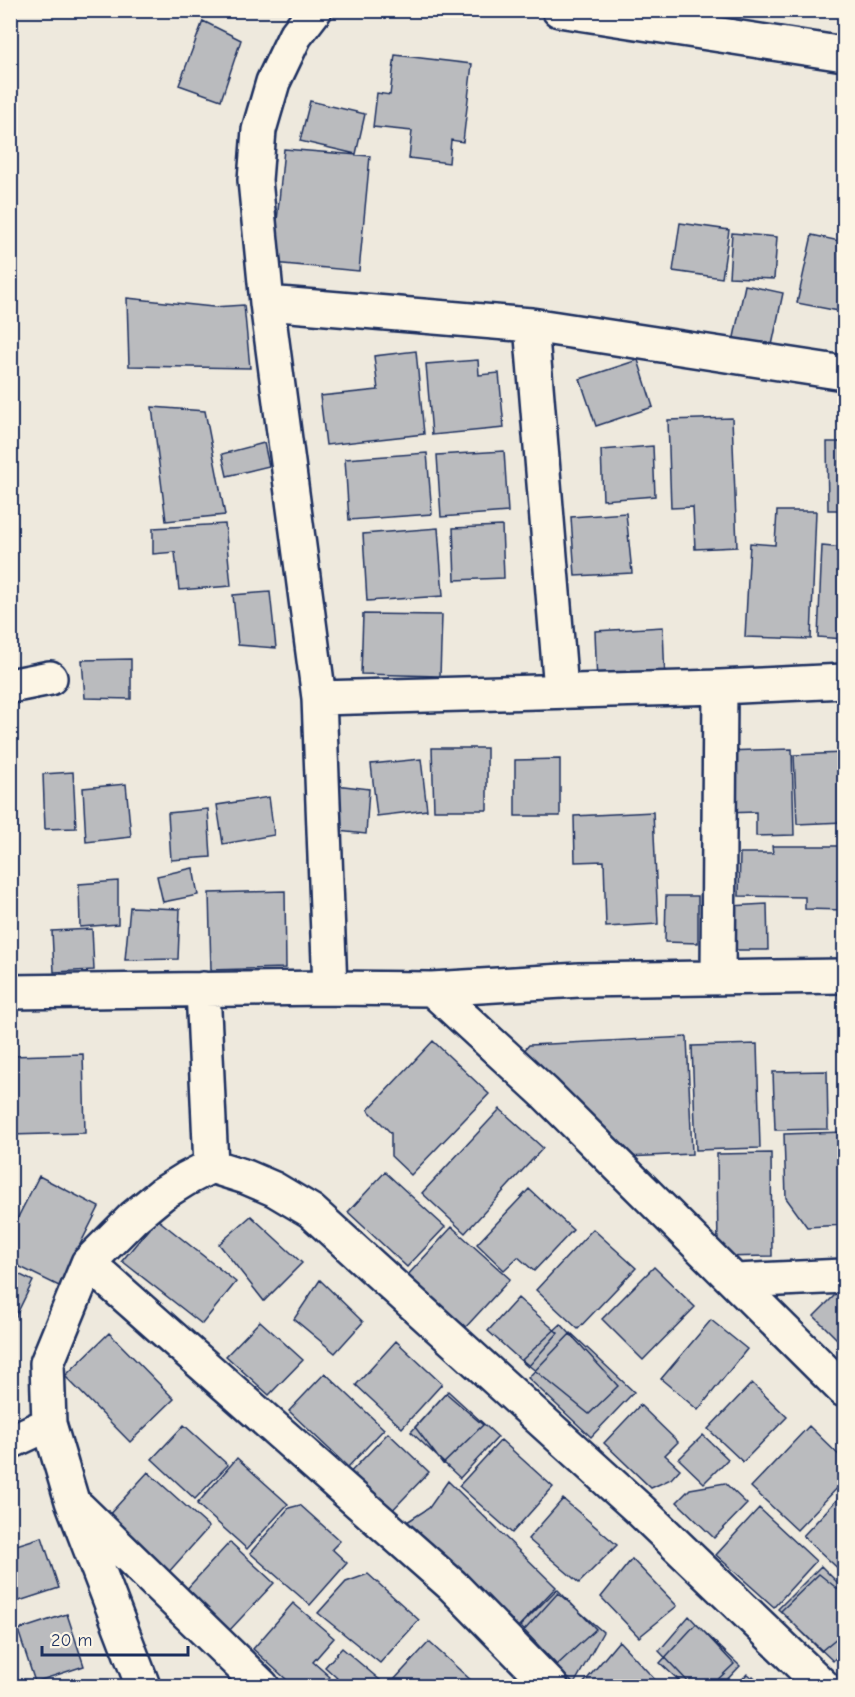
<svg xmlns="http://www.w3.org/2000/svg" width="855" height="1697" viewBox="0 0 855 1697" font-family="'Comic Neue',sans-serif">
  <style>
    .building { fill: #babbbe; stroke: #1b2f5e; stroke-width: 1.5 }
    .lines { fill: none; stroke-linecap: round; stroke-linejoin: round }
    .minor-casing { stroke: #1b2f5e; stroke-width: 38 }
    .minor { stroke: #fcf5e5; stroke-width: 33 }
  </style>
  <rect width="100%" height="100%" fill="#eee9dd"/>
  <filter id="ink" filterUnits="userSpaceOnUse"><feTurbulence type="fractalNoise" baseFrequency=".0167" numOctaves="2"/><feDisplacementMap in="SourceGraphic" scale="12" xChannelSelector="R" yChannelSelector="G"/><feConvolveMatrix kernelMatrix="1 2 1 2 8 2 1 2 1" color-interpolation-filters="sRGB"/></filter>
  <g filter="url(#ink)">
    <path class="building" d="M203,21L241,40L221,100L179,85Z
      M395,55L472,64L463,142L451,140L449,163L409,158L412,131L373,127L377,93L390,95Z
      M310,101L365,114L356,154L300,141Z
      M284,149L370,156L359,271L273,263Z
      M680,223L729,230L722,278L673,271Z
      M732,233L777,237L774,279L729,277Z
      M812,235L844,242V312L797,303Z
      M745,285L783,293L771,350L733,342Z
      M127,298L213,307L244,305L250,368L129,366Z
      M416,351L424,434L326,445L320,396L378,390L374,356Z
      M478,360L479,375L499,373L504,428L432,435L426,364Z
      M638,360L653,407L596,426L580,379Z
      M152,407L205,411L225,515L166,521Z
      M732,418L737,547L695,549L693,507L671,508L668,420Z
      M827,442H844V510H828Z
      M264,443L269,466L227,476L222,454Z
      M653,446L655,496L603,500L601,450Z
      M504,451L508,512L441,517L437,455Z
      M427,453L432,514L349,520L345,459Z
      M777,511H816L811,639L745,637L750,543L775,545Z
      M626,513L632,573L575,576L571,517Z
      M225,524L231,586L179,590L175,552L153,554V528Z
      M502,526L504,578L455,580L453,528Z
      M438,528L443,596L367,601L363,534Z
      M822,546L844,548V639L818,637Z
      M270,592L276,648L238,645L233,595Z
      M363,614L442,615L440,676L361,674Z
      M663,627L665,681L597,684L595,631Z
      M131,659V699L85,698L82,660Z
      M432,748H487V810H434Z
      M792,749L794,835L756,836V812L724,813L723,751Z
      M844,753V822L797,824L794,755Z
      M421,759L427,810L377,816L371,764Z
      M560,759V816H515V760Z
      M73,772L76,828L45,829L43,774Z
      M126,784L131,837L86,842L83,788Z
      M327,784L369,789L366,834L328,830Z
      M269,797L274,835L223,844L217,805Z
      M208,809L211,857L171,860L168,813Z
      M653,812L658,924L606,927L604,861L575,862L574,816Z
      M772,846H844V910L805,909V897L739,896L740,853H773Z
      M193,868L198,895L163,902L157,876Z
      M118,881V924L80,927L79,884Z
      M285,891L286,968L211,970L209,893Z
      M666,896H698V943L665,942Z
      M767,904L768,950H731L730,906Z
      M130,907L180,909L178,959L125,960Z
      M92,929L94,970L54,972L52,931Z
      M687,1037L692,1154L626,1157L515,1061L529,1045Z
      M433,1041L489,1094L411,1175L391,1156V1133L368,1110Z
      M757,1044L760,1148L696,1150L692,1046Z
      M83,1054L85,1133L10,1135V1056Z
      M827,1071L828,1129L775,1130L773,1072Z
      M500,1109L543,1148L465,1233L422,1193Z
      M844,1132V1225L807,1227L786,1198L784,1134Z
      M771,1153L772,1256L718,1257L717,1154Z
      M385,1172L445,1227L407,1267L348,1212Z
      M39,1176L99,1207L59,1286L10,1262V1233Z
      M529,1189L573,1230L534,1271L518,1257L504,1270L477,1244Z
      M251,1216L302,1263L264,1301L219,1244Z
      M157,1219L236,1282L202,1324L122,1261Z
      M452,1227L510,1279L464,1329L406,1277Z
      M593,1229L636,1268L578,1329L536,1290Z
      M654,1267L695,1307L643,1360L602,1319Z
      M10,1270L33,1281L11,1326H10Z
      M320,1280L363,1322L335,1353L294,1319Z
      M844,1286V1346L814,1316Z
      M518,1298L558,1333L528,1367L488,1331Z
      M711,1320L747,1349L698,1410L661,1379Z
      M260,1321L303,1360L269,1395L226,1356Z
      M561,1324L618,1386L589,1414L522,1360Z
      M109,1333L174,1399L130,1442L65,1376Z
      M571,1333L634,1392L591,1437L528,1378Z
      M396,1341L442,1384L402,1428L356,1385Z
      M325,1373L384,1429L348,1467L289,1411Z
      M752,1383L787,1417L743,1462L708,1429Z
      M448,1391L498,1437L460,1478L411,1432Z
      M446,1393L483,1425L443,1464L415,1427Z
      M640,1405L678,1442L665,1455L680,1469L671,1479L651,1488L604,1443Z
      M184,1425L228,1465L195,1499L152,1459Z
      M809,1426L844,1460V1481L797,1530L751,1487Z
      M388,1433L429,1472L383,1520L342,1481Z
      M703,1435L728,1459L704,1483L679,1459Z
      M501,1440L553,1487L512,1533L459,1486Z
      M237,1458L288,1504L247,1549L197,1504Z
      M148,1472L209,1527L167,1574L106,1518Z
      M448,1481L556,1587L516,1629L407,1522L429,1508Z
      M725,1483L747,1504L714,1538L677,1502L690,1489Z
      M844,1492V1574L803,1536Z
      M563,1499L617,1545L579,1583L528,1539Z
      M300,1505L340,1541L332,1549L347,1563L310,1605L250,1553L289,1508Z
      M759,1508L816,1561L774,1607L716,1555Z
      M42,1537L59,1588L10,1604V1547Z
      M230,1542L274,1583L228,1632L184,1592Z
      M632,1559L677,1606L639,1637L601,1597Z
      M821,1566L844,1589V1649L833,1661L778,1609Z
      M368,1574L419,1620L380,1663L318,1613L346,1582Z
      M819,1574L844,1594V1632L821,1651L781,1611Z
      M557,1589L596,1629L557,1665L520,1626Z
      M558,1593L603,1632L574,1684L522,1633Z
      M293,1603L334,1638L313,1662L330,1677L321,1686H288L285,1684L288,1681L253,1649Z
      M67,1614L84,1666L35,1682L18,1630Z
      M689,1616L734,1664L711,1686H692L659,1651Z
      M696,1624L740,1666L721,1686H685L660,1663Z
      M619,1641L660,1685L658,1686H585L583,1684Z
      M429,1642L474,1683L471,1686H399L393,1681Z
      M342,1648L387,1686H330L337,1678L325,1667Z
      M10,1661L17,1681L10,1684Z
      M747,1674L762,1686H736Z
      M753,1676L763,1686H740Z"/>
    <g class="lines">
      <g class="minor-casing">
        <path id="minor" d="M315,10L295,36L273,82L259,130L255,180L267,303L319,698L330,988
          M559,10L844,54
          M267,303L531,325L844,373
          M531,325L561,690
          M10,686L50,678
          M319,698L720,687L844,681
          M718,977L720,687
          M203,989L211,1166
          M432,989L545,1093L844,1390
          M10,992L330,988L432,989L579,980L844,976
          M88,1263L452,1585L551,1686
          M736,1281L844,1276
          M10,1442L49,1424
          M79,1508L262,1686
          M143,1686L72,1501L49,1424L47,1363L88,1263L134,1217L162,1194L186,1179L211,1166L246,1177L274,1189L311,1211L639,1509L823,1686"/>
      </g>
      <use href="#minor" class="minor"/>
    </g>
  </g>
  <rect width="855" height="1697" fill="none" stroke="#fcf5e5" stroke-width="36"/>
  <rect x="18" y="18" width="819" height="1661" fill="none" stroke="#1b2f5e" stroke-width="2" filter="url(#ink)"/>
  <path d="M42 1646v9h146v-9" fill="none" stroke="#1b2f5e" stroke-width="3"/>
  <text x="51" y="1646" font-size="18" fill="#1b2f5e" stroke="#fcf5e5" stroke-width="4.5" paint-order="stroke">20 m</text>
</svg>
